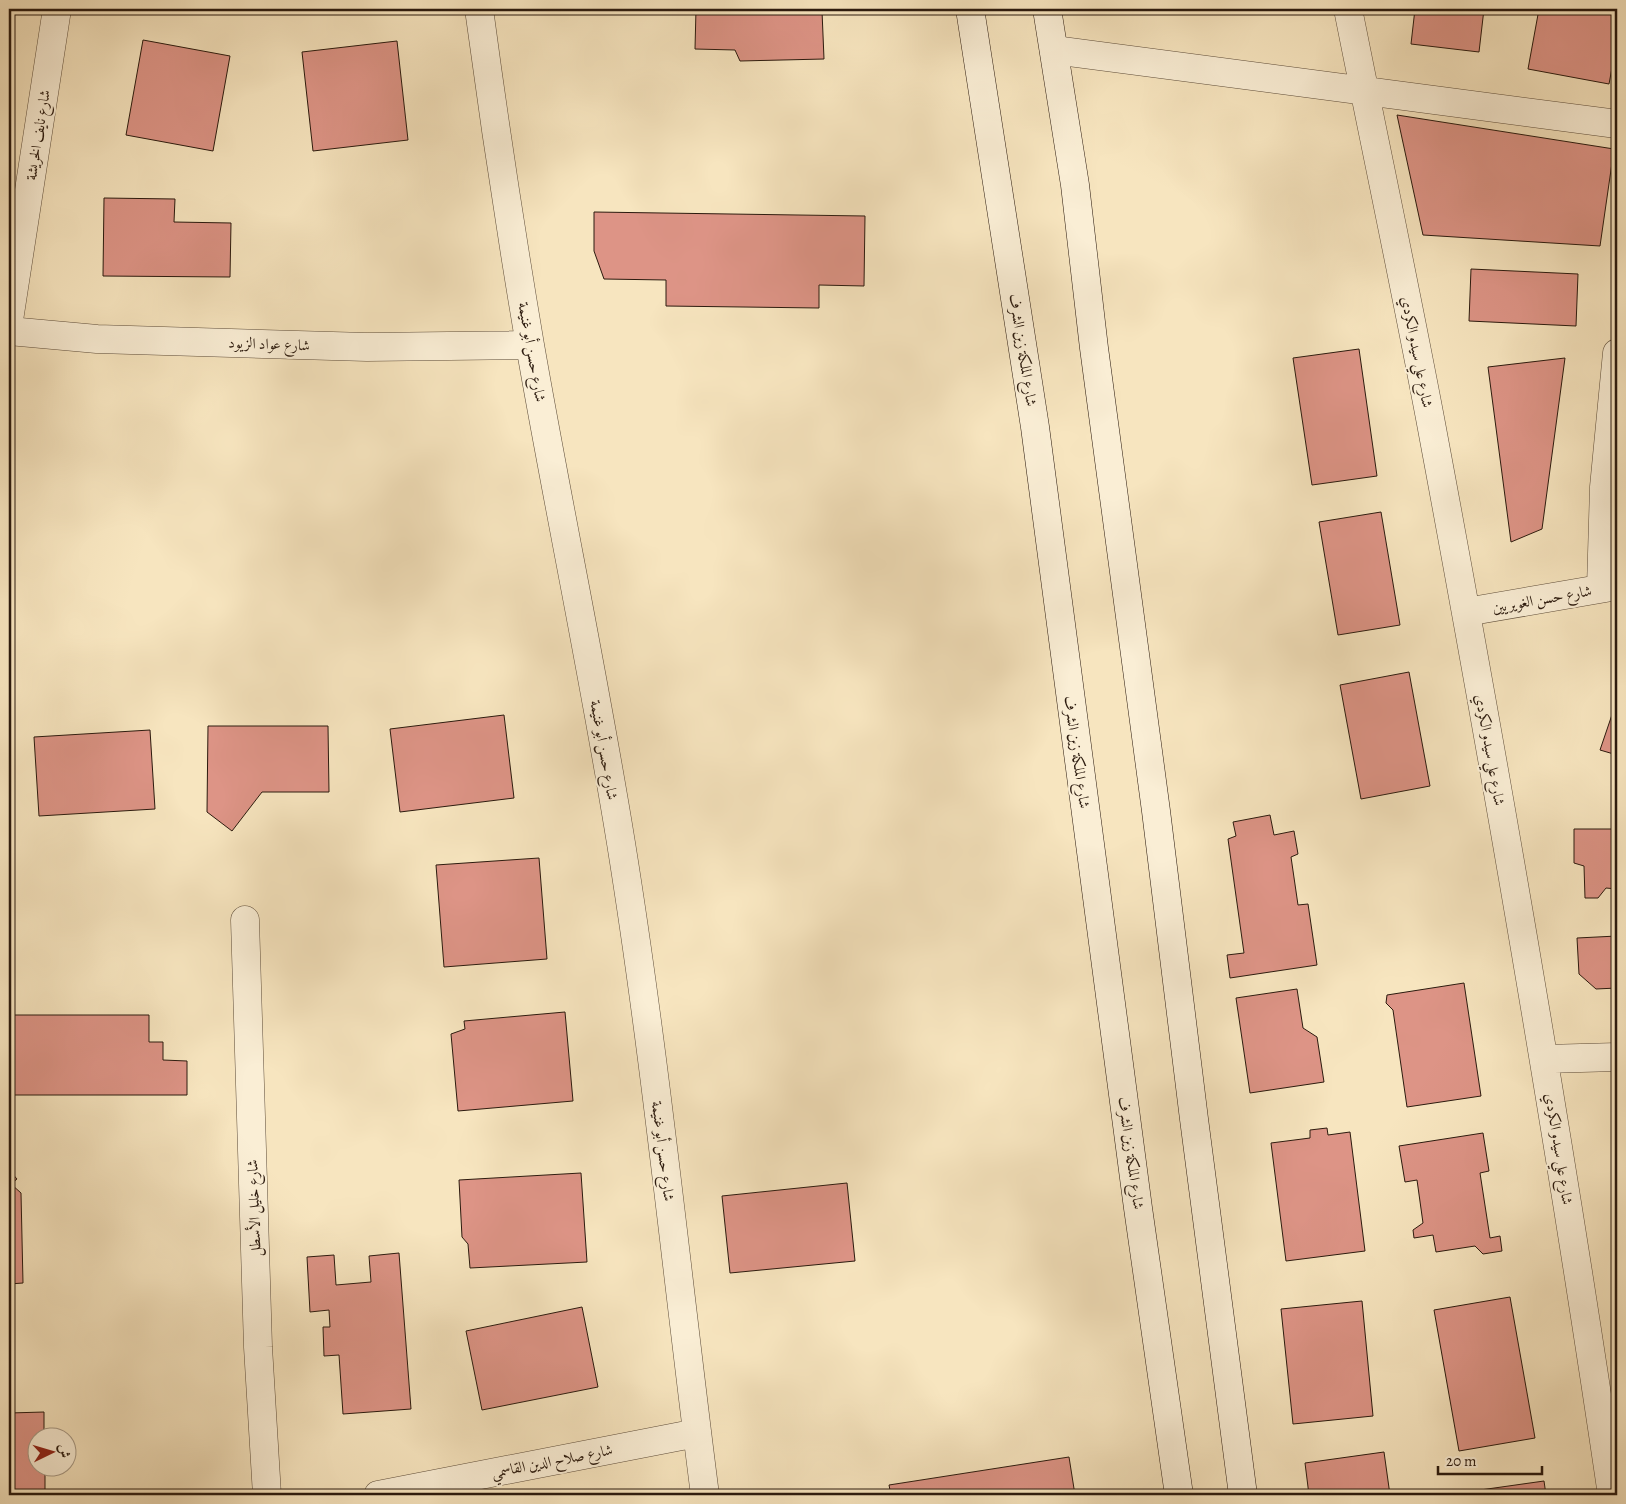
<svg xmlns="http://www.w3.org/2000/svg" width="1626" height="1504" viewBox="0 0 1626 1504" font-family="Alegreya,Amiri,serif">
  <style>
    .building { fill: #dd9486; stroke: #2b1a0e }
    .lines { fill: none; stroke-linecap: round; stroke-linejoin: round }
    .street-casing { stroke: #5e4d3a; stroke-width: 29 }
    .secondary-casing { stroke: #2b1a0e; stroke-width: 29 }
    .street { stroke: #faeed5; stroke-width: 28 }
    .secondary { stroke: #faeed5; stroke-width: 28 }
    .labels { text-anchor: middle; stroke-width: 4; stroke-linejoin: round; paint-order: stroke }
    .street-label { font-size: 15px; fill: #2b1a0e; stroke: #faeed5 }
  </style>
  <rect width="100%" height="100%" fill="#f7e5bf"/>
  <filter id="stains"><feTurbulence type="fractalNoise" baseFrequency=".004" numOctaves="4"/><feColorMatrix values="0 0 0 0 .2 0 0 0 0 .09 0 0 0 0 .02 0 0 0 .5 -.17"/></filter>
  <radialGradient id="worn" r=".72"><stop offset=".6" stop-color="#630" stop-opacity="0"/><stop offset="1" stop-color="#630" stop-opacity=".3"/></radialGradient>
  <path class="building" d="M696,9H845V10L822,11L824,59L740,61L735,50L695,49Z
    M1200,9H1257V12Z
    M1415,9H1484L1479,52L1411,44Z
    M1539,9H1617V41L1609,84L1528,69Z
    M143,40L230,56L213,151L126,135Z
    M397,41L408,140L313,151L302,52Z
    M1397,115L1614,149L1600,246L1423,235Z
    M104,198L175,199L174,222L231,223L230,277L103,276Z
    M594,212L865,216L864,286L819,285V308L666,306V280L604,279L594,251Z
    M1471,269L1578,274L1576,326L1469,321Z
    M1359,349L1377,476L1312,485L1293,358Z
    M1565,358L1542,529L1511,542L1488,367Z
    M1381,512L1400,625L1338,635L1319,522Z
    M1409,672L1430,786L1361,799L1340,685Z
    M1617,700V755L1600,750Z
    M504,715L514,798L400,812L390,729Z
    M208,726H328L329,792H262L232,831L207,812Z
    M150,730L155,809L39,816L34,737Z
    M1270,815L1274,835L1294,831L1298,854L1291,857L1298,905L1308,904L1317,965L1230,978L1227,955L1244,953L1228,839L1236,836L1233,822Z
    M1574,829H1617V889L1606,888L1598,898H1585L1584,866L1574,863Z
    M539,858L547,959L444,967L436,865Z
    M1617,936V988L1596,989L1579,974L1577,938Z
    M1464,983L1481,1096L1407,1107L1393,1010L1386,1003L1387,995Z
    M1297,989L1303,1028L1317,1037L1324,1082L1250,1093L1236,998Z
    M565,1012L573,1101L458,1111L451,1034L465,1029L464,1021Z
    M9,1015H149V1042H163V1060L187,1061V1095H9Z
    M1327,1128L1328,1135L1350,1132L1365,1251L1286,1261L1271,1143L1310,1138V1130Z
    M1483,1133L1489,1171L1480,1173L1490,1238L1500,1236L1502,1251L1483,1254L1475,1246L1436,1252L1433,1235L1414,1238L1413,1230L1423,1223L1417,1180L1405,1182L1399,1146Z
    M9,1170L17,1179L11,1184L21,1193L23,1283L9,1284Z
    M581,1173L587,1262L470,1268L468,1244L462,1237L459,1180Z
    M847,1183L855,1261L730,1273L722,1196Z
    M399,1253L411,1409L343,1414L339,1355L324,1356L323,1327H330L329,1310L310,1312L307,1257L334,1255L336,1285L371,1282L369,1256Z
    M1510,1297L1535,1438L1459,1451L1434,1310Z
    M1362,1301L1373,1416L1293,1424L1281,1309Z
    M582,1307L598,1387L482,1410L466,1331Z
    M44,1412V1436H38V1466H45V1495H9V1413Z
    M1384,1452L1390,1495H1309L1305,1463Z
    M1069,1457L1075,1495H891L889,1485Z
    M1544,1481L1546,1495H1459V1493Z"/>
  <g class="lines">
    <g class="street-casing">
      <path id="street" d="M479,9C494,121 511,233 530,345C559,511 594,676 621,843C656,1060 677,1278 705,1495
        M1348,9C1375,145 1404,281 1430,418C1497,776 1559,1135 1612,1495
        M1054,50L1617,124
        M9,320L57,9
        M9,331L97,339L367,347L530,345
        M1601,588L1604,487L1617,353
        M1466,612L1617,586
        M245,920L258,1347L267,1495
        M1545,1059L1617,1057
        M378,1495L697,1433"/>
    </g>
    <g class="secondary-casing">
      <path id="secondary" d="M970,9L1035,427L1138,1208L1179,1495
        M1047,9L1075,185L1094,348L1156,811L1194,1119L1243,1495"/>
    </g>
    <use href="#street" class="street"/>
    <use href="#secondary" class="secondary"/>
  </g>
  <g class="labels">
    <g class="street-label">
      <text transform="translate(38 135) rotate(-81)" y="5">شارع نايف الخريشة</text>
      <text transform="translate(269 344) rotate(2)" y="5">شارع عواد الزيود</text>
      <text transform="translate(1023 350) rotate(81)" y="5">شارع الملكة زين الشرف</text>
      <text transform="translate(532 352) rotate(80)" y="5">شارع حسن أبو غنيمة</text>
      <text transform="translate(1417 352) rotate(79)" y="5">شارع علي سيدو الكردي</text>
      <text transform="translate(1542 599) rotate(-10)" y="5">شارع حسن الغويريين</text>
      <text transform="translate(604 750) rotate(80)" y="5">شارع حسن أبو غنيمة</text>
      <text transform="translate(1490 750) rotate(80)" y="5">شارع علي سيدو الكردي</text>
      <text transform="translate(1077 752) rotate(82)" y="5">شارع الملكة زين الشرف</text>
      <text transform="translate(1559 1149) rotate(81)" y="5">شارع علي سيدو الكردي</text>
      <text transform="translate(663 1151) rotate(83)" y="5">شارع حسن أبو غنيمة</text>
      <text transform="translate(1131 1153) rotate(82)" y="5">شارع الملكة زين الشرف</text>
      <text transform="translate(254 1208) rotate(-92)" y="5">شارع خليل الأسطل</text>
      <text transform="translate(552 1461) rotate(-11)" y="5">شارع صلاح الدين القاسمي</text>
    </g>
  </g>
  <rect width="1626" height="1504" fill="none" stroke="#f7e5bf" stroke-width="30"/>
  <rect x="10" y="10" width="1606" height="1484" fill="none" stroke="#2b1a0e" stroke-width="2.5"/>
  <rect x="15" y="15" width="1596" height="1474" fill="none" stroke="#2b1a0e"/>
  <g transform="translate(52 1452) rotate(85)"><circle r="24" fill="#faeed5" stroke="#a79985"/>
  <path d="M0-4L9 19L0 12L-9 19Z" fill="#8f2418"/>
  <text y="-8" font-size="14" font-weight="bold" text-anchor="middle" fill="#2b1a0e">ش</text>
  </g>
  <path d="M1438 1466v8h104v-8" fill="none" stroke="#2b1a0e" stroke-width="2.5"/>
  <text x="1446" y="1466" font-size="15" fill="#2b1a0e" stroke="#faeed5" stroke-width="4" paint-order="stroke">20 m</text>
  <rect width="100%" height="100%" filter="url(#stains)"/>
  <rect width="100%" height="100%" fill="url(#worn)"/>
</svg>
